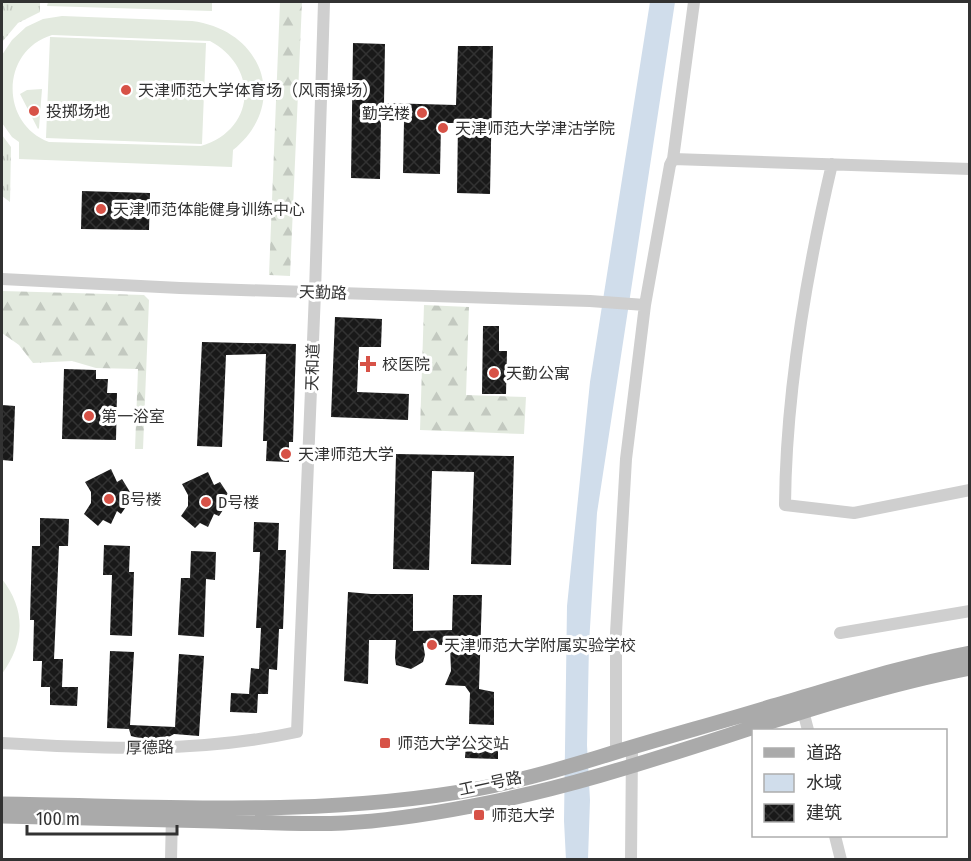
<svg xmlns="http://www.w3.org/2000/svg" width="971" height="861" viewBox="0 0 971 861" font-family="'Fira Sans Condensed','Noto Sans SC',sans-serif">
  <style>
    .grass { fill: url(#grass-tufts) }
    .forest { fill: url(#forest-firs) }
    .pitch { fill: #e3eadf; fill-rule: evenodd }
    .water { fill: #d0ddeb }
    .building { fill: url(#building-cross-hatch) }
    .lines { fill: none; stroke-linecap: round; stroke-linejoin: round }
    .minor { stroke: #cfcfcf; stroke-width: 12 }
    .major { stroke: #aaa; stroke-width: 15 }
    .poi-dot { fill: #d75247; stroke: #fff; stroke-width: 2 }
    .labels { text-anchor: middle; stroke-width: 6; stroke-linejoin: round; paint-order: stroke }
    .poi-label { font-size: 16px; fill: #323232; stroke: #fff; text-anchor: start }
    .street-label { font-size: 16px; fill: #323232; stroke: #fff }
  </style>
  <defs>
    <pattern id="grass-tufts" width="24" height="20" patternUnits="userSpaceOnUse" patternTransform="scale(1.5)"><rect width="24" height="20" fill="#e3eadf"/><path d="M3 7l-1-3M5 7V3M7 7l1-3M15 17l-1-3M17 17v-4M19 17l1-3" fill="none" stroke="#c3c9c0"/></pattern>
    <pattern id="forest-firs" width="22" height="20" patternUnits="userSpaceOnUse" patternTransform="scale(1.5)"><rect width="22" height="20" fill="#e3eadf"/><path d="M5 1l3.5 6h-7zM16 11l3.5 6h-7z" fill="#c3c9c0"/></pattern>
    <pattern id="building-cross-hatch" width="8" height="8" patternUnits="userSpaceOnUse" patternTransform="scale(1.5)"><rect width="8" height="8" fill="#191919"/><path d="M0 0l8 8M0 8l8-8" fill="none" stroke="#323232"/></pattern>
  </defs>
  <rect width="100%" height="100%" fill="#fff"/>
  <path class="grass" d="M2,2H40V12L18,23L2,42Z
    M2,135L11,147L10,202L2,196Z"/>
  <path class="forest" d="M280,2H302L290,276L269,275Z
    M2,291L144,295L149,300L143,449H135L138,369L96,368L72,361L33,363L19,345L2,333Z
    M424,305L469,307L466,395L526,397L524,434L420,430Z"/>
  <path class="pitch" d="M48,2H212V11L47,6Z
    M62,16L192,21C263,30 290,104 233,150L232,167L19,159V142L12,137L2,123V55L12,40L26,27L43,19ZM52,35L210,41C260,68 255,130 201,146L49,142C0,124 0,51 52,35Z
    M50,37L206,43L202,144L46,138Z
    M42,89L39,128L38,129L20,94L27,90Z
    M2,579C26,610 25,642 2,674Z"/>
  <path class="water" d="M650,2H675L597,513L589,644L587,745L590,800L588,859L566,860L564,821L567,606L590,382Z"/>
  <path class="building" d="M353,43L385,44L384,103L456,105L458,46H493L490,194L457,193L458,123H441L440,174L403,173L404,121L381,120L380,179L351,178Z
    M82,191L150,193L149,230L81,229Z
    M335,317L382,319L381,347H359L357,392L409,394L408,420L331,417Z
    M483,326H499V351H507L506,394H482Z
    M202,342L296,344L293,442H289V462L266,461L267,441H263L266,354L226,355L222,447L197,446Z
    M64,369L96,370V379H108L107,393H117L116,440L62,439Z
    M2,405L15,406L13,461L2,460Z
    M396,454L514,456L511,565L471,564L474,472L432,471L429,570L393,569Z
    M111,469L117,482L122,479L130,492L124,497L130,501L121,514L117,511L111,524L103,520L98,526L84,514L91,503V492L85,482Z
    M208,472L214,485L220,482L228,494L221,499L227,504L219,516L214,514L208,527L200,523L195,528L181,516L188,506V495L182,484Z
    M40,518L69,519L68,546H59L54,659H63L62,687H78L77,706L50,705V687H41L42,661H33L34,620H30L32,546H40Z
    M254,522L279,523L278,550H286L283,629H279L277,670L269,669L268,694H258L257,713L230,712L231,693L249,694L251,668L259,669L261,628H256L260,552H253Z
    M104,545L130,546L129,572H134L132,636L110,635L112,575H103Z
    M191,551L216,552L215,580L206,579L204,637L178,635L181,578H190Z
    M348,592L371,594H413V631L452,630L453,595H482L479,689L494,692V725L469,724L470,693L465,686L445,685L451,671L450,646L423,643L425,655L423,662L411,669L396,665L395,658L396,640H369L368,684L344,681Z
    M110,651L134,652L130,725L175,727L179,654L204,656L199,736L174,734L167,738L143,739L131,736L129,729L107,728Z
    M466,743L498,744V759L465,758Z"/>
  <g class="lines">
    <path class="minor" d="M673,159L970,169
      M832,164C806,275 786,391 785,505L854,513L970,490
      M2,279L180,288L590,301L645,305
      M840,633L970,611
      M803,711L808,730
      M2,743C100,749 200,753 297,732L315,292L324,2
      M616,752V633L626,459L645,305L670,165L673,159L694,2
      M835,836L841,860
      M171,860L172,813
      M631,860L632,748"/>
    <path class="major" d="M2,804C161,806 324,818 482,788C527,779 572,766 616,752C668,736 721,722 773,706C839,687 903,666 970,653
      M2,816C73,818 144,819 215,821C258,822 301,825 344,823C387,821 430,814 472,806C642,775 800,701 970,668"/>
  </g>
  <g class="poi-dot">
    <circle cx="126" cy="90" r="6"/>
    <circle cx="34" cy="111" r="6"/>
    <circle cx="422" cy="113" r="6"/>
    <circle cx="443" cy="128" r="6"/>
    <circle cx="101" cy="209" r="6"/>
    <path d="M365 355h6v6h6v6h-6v6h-6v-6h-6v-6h6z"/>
    <circle cx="494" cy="373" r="6"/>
    <circle cx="89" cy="416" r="6"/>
    <circle cx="286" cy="454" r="6"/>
    <circle cx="109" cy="499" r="6"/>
    <circle cx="206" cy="502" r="6"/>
    <circle cx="432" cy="645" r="6"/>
    <rect x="379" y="737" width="12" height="12" rx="3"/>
    <rect x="473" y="809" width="12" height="12" rx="3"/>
  </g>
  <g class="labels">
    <g class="poi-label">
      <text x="138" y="96">天津师范大学体育场（风雨操场）</text>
      <text x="46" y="117">投掷场地</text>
      <text x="410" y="119" text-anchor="end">勤学楼</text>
      <text x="455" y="134">天津师范大学津沽学院</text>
      <text x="113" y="215">天津师范体能健身训练中心</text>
      <text x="382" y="370">校医院</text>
      <text x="506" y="379">天勤公寓</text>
      <text x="101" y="422">第一浴室</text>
      <text x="298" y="460">天津师范大学</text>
      <text x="121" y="505">B号楼</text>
      <text x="218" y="508">D号楼</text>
      <text x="444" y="651">天津师范大学附属实验学校</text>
      <text x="397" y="749">师范大学公交站</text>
      <text x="491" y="821">师范大学</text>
    </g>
    <g class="street-label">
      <text transform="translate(323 292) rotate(2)" y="6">天勤路</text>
      <text transform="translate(312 367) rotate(-88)" y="6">天和道</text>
      <text transform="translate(150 747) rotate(-1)" y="6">厚德路</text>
      <text transform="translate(490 783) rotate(-12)" y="6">工一号路</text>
    </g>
  </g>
  <rect width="971" height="861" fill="none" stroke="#323232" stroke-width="6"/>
  <rect x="752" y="729" width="195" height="108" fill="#ffffff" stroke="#adadad" stroke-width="1.5"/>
  <rect x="764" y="748" width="30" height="9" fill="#aaaaaa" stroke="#adadad" stroke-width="1.5"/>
  <text x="806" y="759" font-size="18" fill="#323232">道路</text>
  <rect x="764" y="774" width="30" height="18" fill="#d0ddeb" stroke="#adadad" stroke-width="1.5"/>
  <text x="806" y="789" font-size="18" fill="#323232">水域</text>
  <rect x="764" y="804" width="30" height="18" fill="url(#building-cross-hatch)" stroke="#adadad" stroke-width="1.5"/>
  <text x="806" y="819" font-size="18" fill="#323232">建筑</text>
  <path d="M27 825v9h150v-9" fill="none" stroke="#323232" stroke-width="3"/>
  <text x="36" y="825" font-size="18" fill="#323232" stroke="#ffffff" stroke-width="4.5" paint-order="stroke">100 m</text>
</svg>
